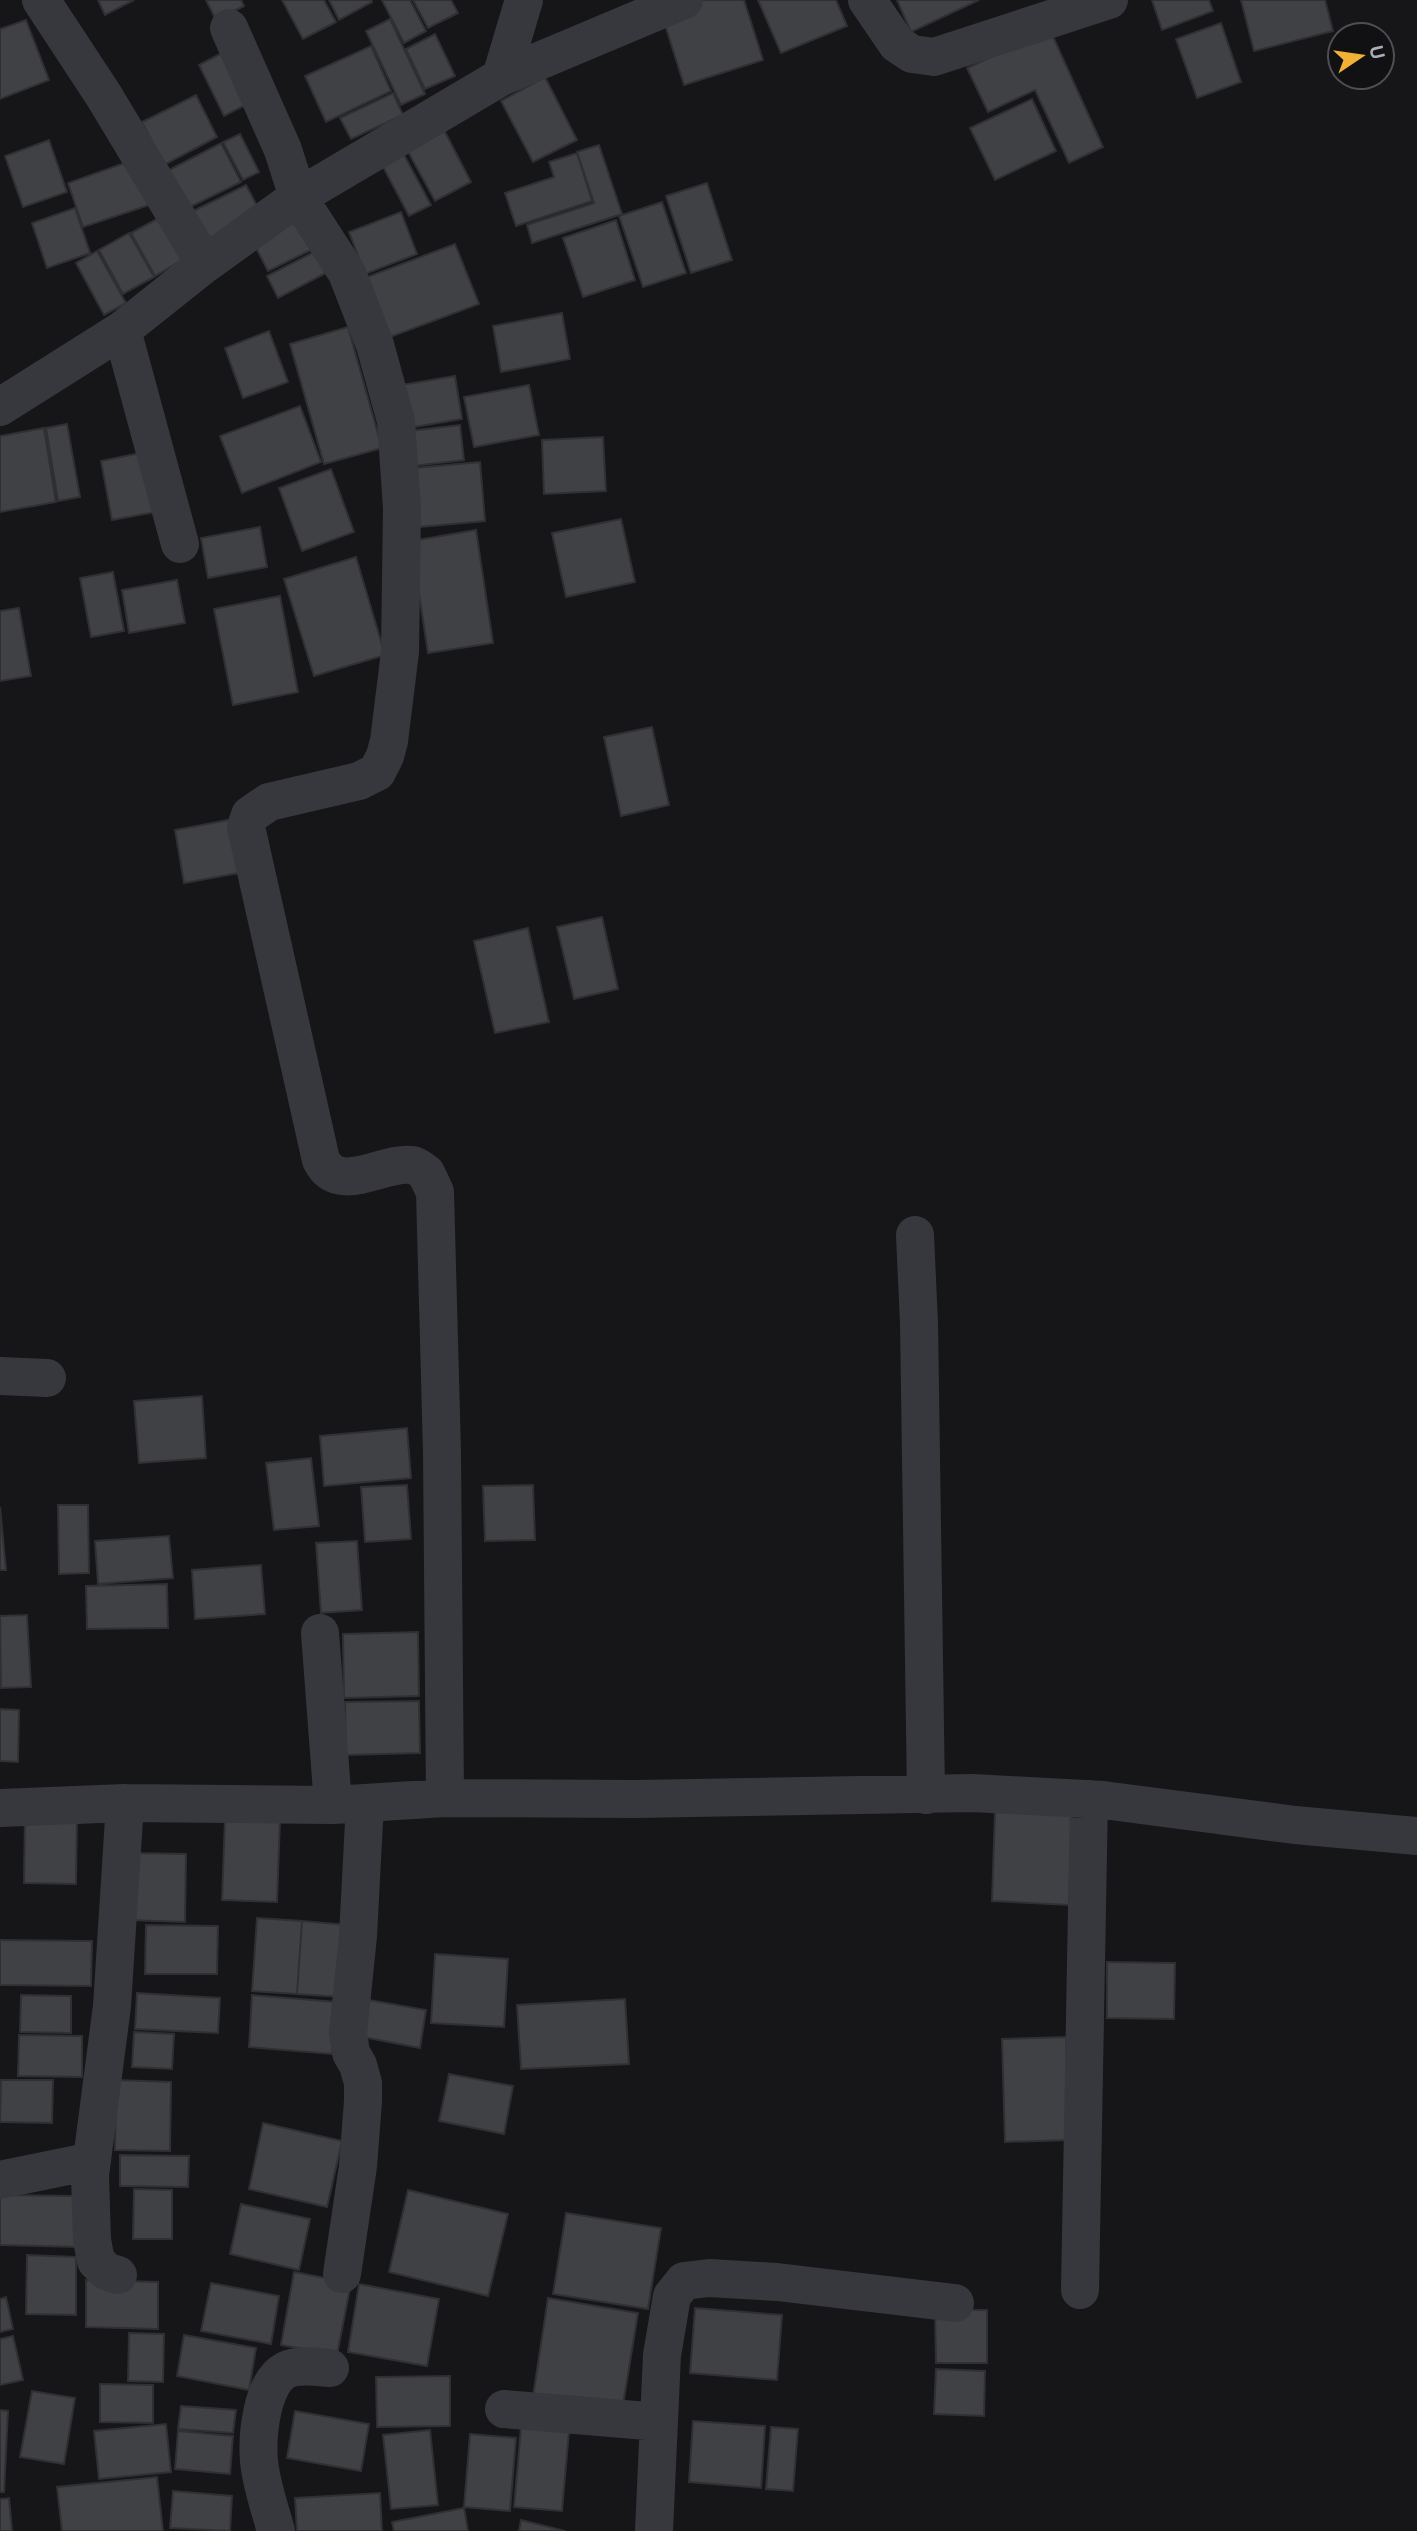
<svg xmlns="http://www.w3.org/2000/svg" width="1417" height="2531" viewBox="0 0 1417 2531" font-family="Figtree,sans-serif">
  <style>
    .building { fill: #404145; stroke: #303034; stroke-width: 2 }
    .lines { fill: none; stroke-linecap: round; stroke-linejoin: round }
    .minor { stroke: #37383d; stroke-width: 38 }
  </style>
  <rect width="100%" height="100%" fill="#161618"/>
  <path class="building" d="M98,0H134L105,15Z
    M206,0H241L244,6L216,20Z
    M282,0H324L336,22L303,39Z
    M329,0H371L372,2L339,20Z
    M382,0H410L426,31L404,43Z
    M413,0H451L458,13L428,28Z
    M700,0H744L763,60L684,85L661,12Z
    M758,0H836L847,26L781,53Z
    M897,0H979L911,32Z
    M1152,0H1209L1213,11L1162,30Z
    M1241,0H1325L1333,31L1254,51Z
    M390,19L425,94L401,105L366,31Z
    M26,20L49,80L0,99V29Z
    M1221,23L1241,82L1197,98L1176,39Z
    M1050,30L1103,147L1069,163L1035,90L988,112L967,68Z
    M435,34L455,76L425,89L406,49Z
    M371,46L391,91L326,122L305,76Z
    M233,47L259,98L224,116L199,65Z
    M545,77L577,140L533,162L501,101Z
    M393,93L403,115L351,139L340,118Z
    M196,95L217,137L164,165L142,122Z
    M1032,99L1056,151L995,180L970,128Z
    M443,128L471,182L435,201L406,148Z
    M240,134L259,172L243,180L223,142Z
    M49,140L67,192L23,207L5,156Z
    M221,143L241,182L188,208L169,170Z
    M599,145L622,214L532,243L527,225L594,203L577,152Z
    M402,151L431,205L409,216L381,163Z
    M577,153L592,201L516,226L505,193L554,177L549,162Z
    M136,159L152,204L83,227L68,183Z
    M707,183L732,260L691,273L666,196Z
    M246,185L264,219L209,247L191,212Z
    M662,202L686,273L643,287L619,216Z
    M75,208L90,253L47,268L32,223Z
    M401,212L417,254L365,274L349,232Z
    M168,213L191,255L155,276L131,233Z
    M300,218L315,248L268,271L253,242Z
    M616,220L635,280L583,297L563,238Z
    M129,233L154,277L123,294L99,250Z
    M455,244L479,304L382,340L359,280Z
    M97,251L126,303L104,315L76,263Z
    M314,252L326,273L278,298L267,276Z
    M562,313L570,359L501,372L493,326Z
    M348,327L382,448L324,464L290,344Z
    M269,331L288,382L243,398L225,348Z
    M455,376L462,419L402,429L395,386Z
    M529,385L539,435L474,447L464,397Z
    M300,406L321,462L242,493L220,436Z
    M67,424L80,497L58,501L46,428Z
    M460,425L464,460L413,466L409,431Z
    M44,428L56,502L0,512V436Z
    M603,437L606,491L544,494L542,440Z
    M150,451L161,511L112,520L101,461Z
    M480,462L485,521L409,528L403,469Z
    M331,469L354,532L302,551L279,488Z
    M621,519L635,582L566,597L552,533Z
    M260,527L267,567L208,578L201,538Z
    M476,530L493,643L428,653L411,541Z
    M356,557L385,655L314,676L284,579Z
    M113,572L124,631L91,637L80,578Z
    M177,580L185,623L129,633L122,590Z
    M280,596L298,692L233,705L214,609Z
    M19,608L31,676L0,681V611Z
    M652,727L669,805L621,816L604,737Z
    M239,818L250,871L184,883L175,830Z
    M602,917L618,989L574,999L557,927Z
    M528,928L549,1022L495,1033L474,941Z
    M202,1396L206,1458L139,1463L134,1401Z
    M407,1428L411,1478L324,1486L320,1436Z
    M311,1458L319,1526L274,1530L266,1463Z
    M407,1485L411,1539L365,1542L361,1487Z
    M533,1485L535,1540L485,1541L483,1486Z
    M58,1505H88L89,1573L59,1574Z
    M0,1507L6,1570H0Z
    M169,1536L173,1578L98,1584L95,1541Z
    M357,1541L362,1610L321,1613L316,1543Z
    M261,1565L265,1614L195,1619L192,1570Z
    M167,1584L168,1628L87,1629L86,1586Z
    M27,1615L31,1687L1,1688L0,1616Z
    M418,1632L419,1696L344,1698L343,1634Z
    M419,1701L420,1753L346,1755L345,1702Z
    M0,1709L19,1710L18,1762L0,1761Z
    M25,1811L77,1812L76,1884L24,1883Z
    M995,1812L1072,1815L1069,1905L992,1901Z
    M225,1818L280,1820L277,1902L222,1900Z
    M130,1853L186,1854L185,1922L130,1920Z
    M257,1918L302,1921L297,1994L252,1991Z
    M302,1921L347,1925L342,1997L297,1994Z
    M146,1925L218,1926L217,1974H145Z
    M0,1940L92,1941L91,1986L0,1985Z
    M435,1954L508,1959L504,2027L431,2023Z
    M1107,1962L1175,1963L1174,2019L1107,2018Z
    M137,1993L220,1998L218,2033L135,2029Z
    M21,1995L71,1996V2033L20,2032Z
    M252,1995L336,2002L332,2054L249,2047Z
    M625,1999L629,2064L521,2069L517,2005Z
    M369,2000L426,2010L420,2048L363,2037Z
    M134,2032L174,2034L172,2069L132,2067Z
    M19,2035L82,2036V2077L18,2076Z
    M1066,2037L1069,2140L1005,2142L1002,2039Z
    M449,2074L513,2086L504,2134L439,2121Z
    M1,2080H53L52,2123L0,2122Z
    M116,2080L171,2082L170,2151L115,2150Z
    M263,2123L342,2141L327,2207L249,2189Z
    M120,2155L189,2156L188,2187L120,2186Z
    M134,2189L172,2190V2239H133Z
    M408,2190L508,2214L488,2296L389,2272Z
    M0,2195L77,2196V2247L0,2245Z
    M241,2204L310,2219L299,2270L230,2254Z
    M566,2213L661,2228L648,2309L553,2294Z
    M27,2255L76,2257V2315L26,2314Z
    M294,2272L351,2283L337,2355L281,2345Z
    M86,2280L158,2282V2329L86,2327Z
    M211,2283L279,2296L271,2344L201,2331Z
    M359,2284L439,2299L427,2366L348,2352Z
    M6,2297L13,2329L0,2332V2299Z
    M548,2298L638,2313L621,2417L532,2403Z
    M695,2308L782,2315L777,2380L690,2373Z
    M935,2310H987V2363H936Z
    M129,2333L164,2334L163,2382L128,2381Z
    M184,2335L256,2348L249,2390L177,2376Z
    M13,2336L23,2380L0,2385V2339Z
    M936,2369L985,2371L984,2416L934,2414Z
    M450,2376V2426L377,2427L376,2377Z
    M100,2384L153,2385V2423L100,2422Z
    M32,2391L75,2398L64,2464L20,2457Z
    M181,2406L236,2410L233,2433L178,2429Z
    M0,2410L8,2411L4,2492H0Z
    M295,2411L369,2424L361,2471L287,2458Z
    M693,2421L765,2426L761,2488L689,2482Z
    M166,2424L171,2472L99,2479L94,2431Z
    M521,2427L569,2431L562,2511L514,2507Z
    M771,2427L798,2429L793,2491L766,2489Z
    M430,2430L438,2505L391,2509L383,2435Z
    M178,2431L233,2436L230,2474L175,2469Z
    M470,2434L516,2438L510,2511L464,2507Z
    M157,2477L163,2531H62L57,2487Z
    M173,2491L232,2496L230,2531L170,2528Z
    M380,2493L382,2531H297L295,2498Z
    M9,2498L12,2531H0V2499Z
    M464,2508L468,2531H394L392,2522Z
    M521,2520L565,2531H519Z"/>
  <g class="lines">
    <path class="minor" d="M41,0L104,96L205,264
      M867,0L897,44L912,54L934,57L1109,0
      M229,28L283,150L298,197L347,273L375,345L396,421L402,508L400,652L389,741L385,756L377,772L359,781L269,802L250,815L246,827L321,1160C339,1196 383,1161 412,1165C417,1166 422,1170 426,1173L435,1192L442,1452L445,1798
      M501,77L524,0
      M122,330L180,544
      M0,407L122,330L205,264L298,197L501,77L684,0
      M915,1235L919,1323L926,1795
      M0,1376L47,1378
      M320,1633L333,1805
      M0,1808L125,1803L333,1805L445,1798L635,1799L973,1793L1103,1800L1295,1825L1417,1836
      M0,2180L92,2161
      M342,2274L358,2166L363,2101V2083L358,2065L351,2053L348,2033L358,1936L365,1803
      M118,2275L106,2271L96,2261L92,2240L90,2175L112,2006L125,1803
      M1080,2290L1089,1799
      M504,2409L659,2422
      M276,2531C270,2509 261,2484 259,2461C257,2437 261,2383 286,2370C298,2364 317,2367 330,2368
      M654,2531L662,2355L672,2296L684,2281L709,2278L777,2282L955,2303"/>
  </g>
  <g transform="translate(1361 56) rotate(77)"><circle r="33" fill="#111113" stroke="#4d4f55" stroke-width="2"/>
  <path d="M0-5L12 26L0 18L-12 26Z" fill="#f2b134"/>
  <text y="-10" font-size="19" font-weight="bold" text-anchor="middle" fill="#a8adb8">U</text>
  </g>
</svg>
